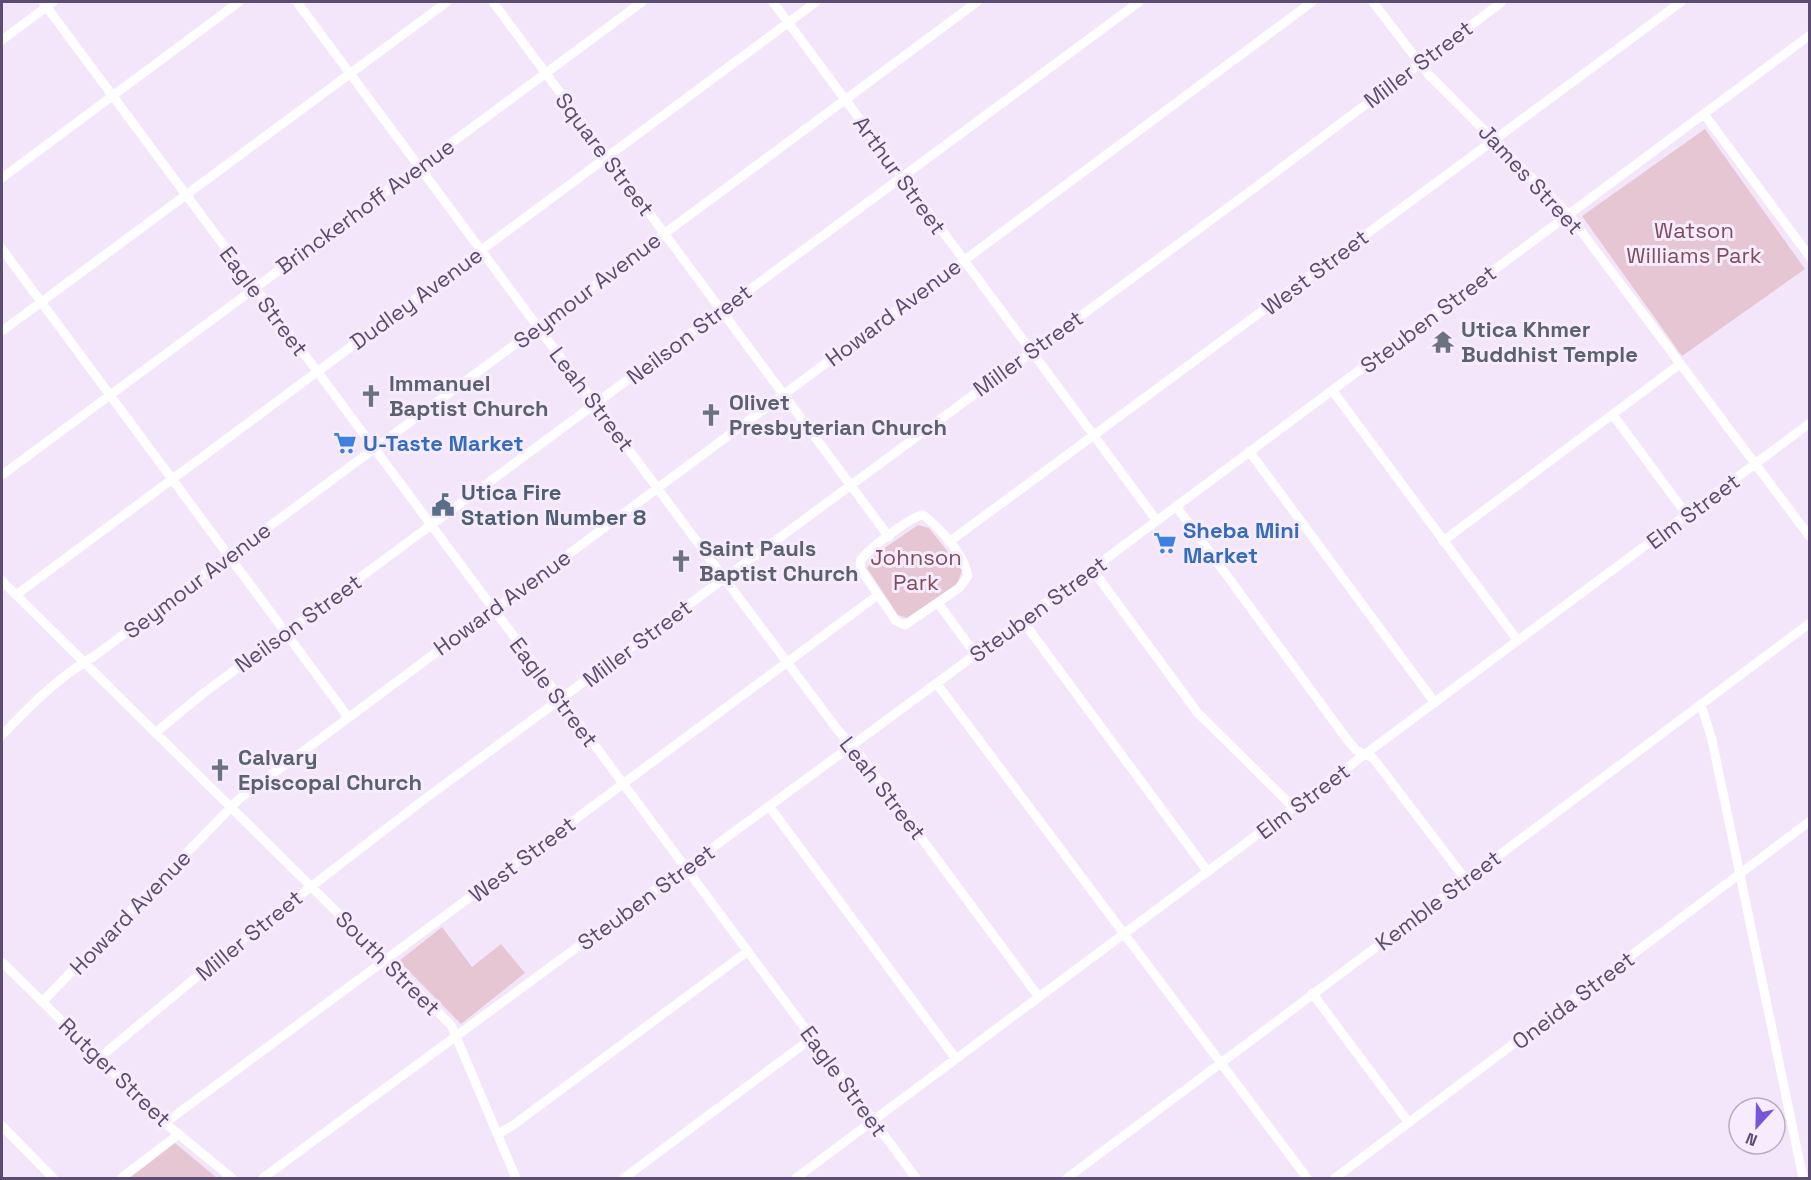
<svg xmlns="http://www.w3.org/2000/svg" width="1811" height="1180" viewBox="0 0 1811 1180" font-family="'Space Grotesk',sans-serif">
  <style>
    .green { fill: #e6c6d3 }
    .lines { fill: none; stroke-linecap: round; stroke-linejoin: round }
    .minor { stroke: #fff; stroke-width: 9 }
    .labels { text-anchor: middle; stroke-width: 6; stroke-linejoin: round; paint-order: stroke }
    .street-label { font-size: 22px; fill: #5b4d71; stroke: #f7ecfd }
    .park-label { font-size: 22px; fill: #814d5b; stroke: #f7ecfd }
    .worship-label { font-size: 22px; font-weight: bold; fill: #5b616d; stroke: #f7ecfd; text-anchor: start }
    .shop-label { font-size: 22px; font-weight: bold; fill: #366cbe; stroke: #f7ecfd; text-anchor: start }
    .service-label { font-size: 22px; font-weight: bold; fill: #4e5e75; stroke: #f7ecfd; text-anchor: start }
  </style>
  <rect width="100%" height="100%" fill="#f3e6fa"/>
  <path class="green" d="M1705,129L1805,269L1682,356L1582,216Z
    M918,525L929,528L962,570L957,585L907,618L898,615L867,568L876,554Z
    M442,927L472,967L501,944L525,973L461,1024L399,961Z
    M175,1143L217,1178H130Z"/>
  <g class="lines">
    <path class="minor" d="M43,2L916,1178
      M297,2L724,578L837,729L862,758L1039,997
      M493,2L889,537
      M773,2L1157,521
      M1373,2L1428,74L1569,215L1810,537
      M2,40L53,2
      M1704,114L1810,257
      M2,178L239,2
      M2,249L348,717
      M2,331L447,2
      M1332,390L1518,641
      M1613,415L1687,515
      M1249,451L1435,703
      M2,475L642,2
      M1176,506L1346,738L1356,750L1373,758L1466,880
      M923,515C940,528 964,554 968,576L959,588L905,625L896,621L861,570C860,565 859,561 863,557C873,546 910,517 923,515Z
      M1443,541L1680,364
      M949,542L1681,2
      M1092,569L1197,712L1294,808
      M2,581L451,1025L516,1178
      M16,595L816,2
      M938,603L976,655
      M1022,620L1208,872
      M937,684L1307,1178
      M1701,704L1712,740L1803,1178
      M155,733L205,692L1139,2
      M2,735C30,706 57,678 93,657L977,2
      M769,806L956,1059
      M2,962L165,1123L232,1178
      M1312,993L1409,1123
      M42,1002L239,799L1312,2
      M99,1058L229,950L422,801L1268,178L1502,2
      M165,1123L878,595
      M2,1126L53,1178
      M497,1134L512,1126L748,951
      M121,1178L179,1134
      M263,1178L1092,569L1810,35
      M624,1178L812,1038
      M796,1178L1810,423
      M1067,1178L1810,623
      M1335,1178L1810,821"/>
  </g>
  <defs>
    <g id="temple-bare" transform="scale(1.8)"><path d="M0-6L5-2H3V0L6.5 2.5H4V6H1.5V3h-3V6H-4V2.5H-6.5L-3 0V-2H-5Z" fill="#6b7280" stroke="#f7ecfd" stroke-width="2.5" paint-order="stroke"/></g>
    <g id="church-bare" transform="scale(1.8)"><path d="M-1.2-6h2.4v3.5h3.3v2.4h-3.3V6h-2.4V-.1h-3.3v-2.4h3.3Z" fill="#6b7280" stroke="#f7ecfd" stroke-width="2.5" paint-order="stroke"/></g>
    <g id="supermarket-bare" transform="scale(1.8)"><path d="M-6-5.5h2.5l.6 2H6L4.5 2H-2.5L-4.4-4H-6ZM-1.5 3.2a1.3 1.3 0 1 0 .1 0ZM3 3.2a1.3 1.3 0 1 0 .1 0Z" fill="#3f7fe0" stroke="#f7ecfd" stroke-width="2.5" paint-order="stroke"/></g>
    <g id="civic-bare" transform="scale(1.8)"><path d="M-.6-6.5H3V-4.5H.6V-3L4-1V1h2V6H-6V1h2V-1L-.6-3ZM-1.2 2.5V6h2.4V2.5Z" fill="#5c6f8a" stroke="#f7ecfd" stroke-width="2.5" paint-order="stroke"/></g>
  </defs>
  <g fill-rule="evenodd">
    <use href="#temple-bare" x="1443" y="342"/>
    <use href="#church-bare" x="371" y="396"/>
    <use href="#church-bare" x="711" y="415"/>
    <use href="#supermarket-bare" x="345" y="443"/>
    <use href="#civic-bare" x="443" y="505"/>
    <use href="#supermarket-bare" x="1165" y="543"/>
    <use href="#church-bare" x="681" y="561"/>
    <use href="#church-bare" x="220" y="770"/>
  </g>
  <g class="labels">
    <g class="street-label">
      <text transform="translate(1418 64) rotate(-37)" y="8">Miller Street</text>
      <text transform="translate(605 154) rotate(53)" y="8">Square Street</text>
      <text transform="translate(900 175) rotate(54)" y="8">Arthur Street</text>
      <text transform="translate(1531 179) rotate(47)" y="8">James Street</text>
      <text transform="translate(365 206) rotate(-36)" y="8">Brinckerhoff Avenue</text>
      <text transform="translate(1315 272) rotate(-37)" y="8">West Street</text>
      <text transform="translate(587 290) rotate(-37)" y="8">Seymour Avenue</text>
      <text transform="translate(416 298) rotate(-36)" y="8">Dudley Avenue</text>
      <text transform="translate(264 301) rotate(53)" y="8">Eagle Street</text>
      <text transform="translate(893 312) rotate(-37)" y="8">Howard Avenue</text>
      <text transform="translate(1428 319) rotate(-37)" y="8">Steuben Street</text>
      <text transform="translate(689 334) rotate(-37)" y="8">Neilson Street</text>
      <text transform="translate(1028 353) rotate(-36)" y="8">Miller Street</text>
      <text transform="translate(592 399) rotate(53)" y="8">Leah Street</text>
      <text transform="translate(1693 511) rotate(-37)" y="8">Elm Street</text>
      <text transform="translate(197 580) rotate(-37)" y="8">Seymour Avenue</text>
      <text transform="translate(502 602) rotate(-36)" y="8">Howard Avenue</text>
      <text transform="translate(1038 609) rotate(-36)" y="8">Steuben Street</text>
      <text transform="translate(298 623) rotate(-36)" y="8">Neilson Street</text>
      <text transform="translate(637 643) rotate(-37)" y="8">Miller Street</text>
      <text transform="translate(554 692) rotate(53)" y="8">Eagle Street</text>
      <text transform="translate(883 788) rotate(52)" y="8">Leah Street</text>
      <text transform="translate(1303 801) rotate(-37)" y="8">Elm Street</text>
      <text transform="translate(522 859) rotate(-37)" y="8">West Street</text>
      <text transform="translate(646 897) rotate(-36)" y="8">Steuben Street</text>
      <text transform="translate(1438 900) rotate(-37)" y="8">Kemble Street</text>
      <text transform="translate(130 912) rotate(-46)" y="8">Howard Avenue</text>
      <text transform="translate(249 935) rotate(-39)" y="8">Miller Street</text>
      <text transform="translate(388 963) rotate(45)" y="8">South Street</text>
      <text transform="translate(1573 1000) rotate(-37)" y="8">Oneida Street</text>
      <text transform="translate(115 1072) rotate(44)" y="8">Rutger Street</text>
      <text transform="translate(844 1081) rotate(54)" y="8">Eagle Street</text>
    </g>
    <g class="park-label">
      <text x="1694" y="238">Watson<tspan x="1694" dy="25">Williams Park</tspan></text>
      <text x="916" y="565">Johnson<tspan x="916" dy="25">Park</tspan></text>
    </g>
    <g class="worship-label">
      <text x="1461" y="337">Utica Khmer<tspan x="1461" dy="25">Buddhist Temple</tspan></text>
      <text x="389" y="391">Immanuel<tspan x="389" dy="25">Baptist Church</tspan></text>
      <text x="729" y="410">Olivet<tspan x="729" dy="25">Presbyterian Church</tspan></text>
      <text x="699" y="556">Saint Pauls<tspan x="699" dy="25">Baptist Church</tspan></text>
      <text x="238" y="765">Calvary<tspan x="238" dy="25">Episcopal Church</tspan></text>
    </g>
    <g class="shop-label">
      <text x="363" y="451">U-Taste Market</text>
      <text x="1183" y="538">Sheba Mini<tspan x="1183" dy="25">Market</tspan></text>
    </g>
    <g class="service-label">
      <text x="461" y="500">Utica Fire<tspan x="461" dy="25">Station Number 8</tspan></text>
    </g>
  </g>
  <rect width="1811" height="1180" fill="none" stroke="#5b4d71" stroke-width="6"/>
  <g transform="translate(1757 1126) rotate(202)"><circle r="28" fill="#f7ecfd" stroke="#b9acc5" stroke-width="1.5"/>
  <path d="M0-4.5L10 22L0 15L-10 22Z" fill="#7757d8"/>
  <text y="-9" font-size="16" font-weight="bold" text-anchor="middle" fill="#5b4d71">N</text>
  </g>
</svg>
